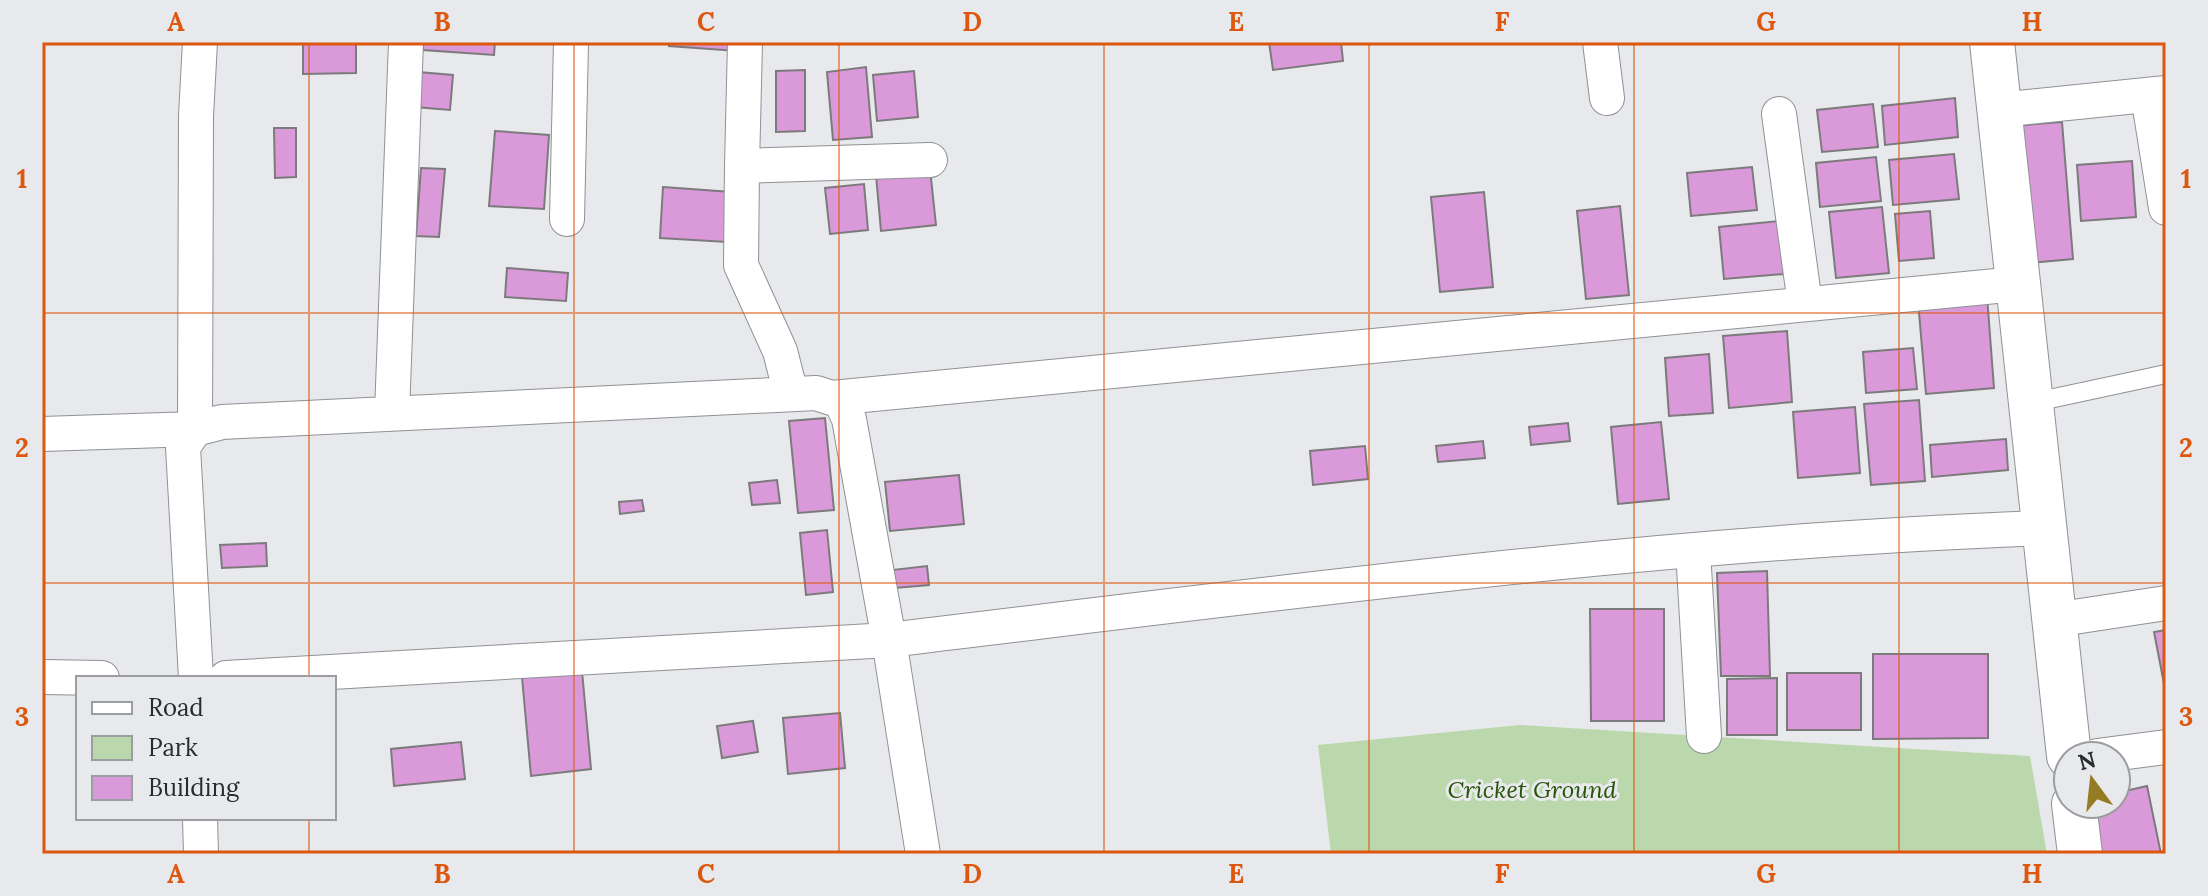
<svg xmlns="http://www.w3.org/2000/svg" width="2208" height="896" viewBox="0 0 2208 896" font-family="Lora,serif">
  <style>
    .green { fill: #bad8ab }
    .building { fill: #da9ad9; stroke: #7d7a7d; stroke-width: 2 }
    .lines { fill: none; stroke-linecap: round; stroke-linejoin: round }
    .lane-casing { stroke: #8f9194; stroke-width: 20 }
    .street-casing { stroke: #8f9194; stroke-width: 36 }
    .secondary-casing { stroke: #8f9194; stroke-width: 46 }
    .lane { stroke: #fff; stroke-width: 18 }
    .street { stroke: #fff; stroke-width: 34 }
    .secondary { stroke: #fff; stroke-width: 44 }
    .grid { fill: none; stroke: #de570e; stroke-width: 2; stroke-opacity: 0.55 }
    .labels { text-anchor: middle; stroke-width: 6; stroke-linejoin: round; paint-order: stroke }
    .park-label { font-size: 24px; font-style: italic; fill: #285406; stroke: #e7e9ec }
    .neatline { fill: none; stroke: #de570e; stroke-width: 3 }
    .grid-label { font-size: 26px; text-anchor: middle; font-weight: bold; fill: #de570e }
  </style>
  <rect width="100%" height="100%" fill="#e7e9ec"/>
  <path class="green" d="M1520,725L2030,756L2047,854H1331L1318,745Z"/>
  <path class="building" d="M303,42H356V73L303,74Z
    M423,42H495L494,55L423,50Z
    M669,42H738L737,51L669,46Z
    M1269,42H1341L1343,61L1273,70Z
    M866,67L872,137L833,140L827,72Z
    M805,70V131L776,132V71Z
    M914,71L918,117L877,121L873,75Z
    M418,72L453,75L450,110L415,107Z
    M1955,98L1958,137L1885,145L1882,106Z
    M1873,104L1878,147L1822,152L1817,110Z
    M2062,122L2073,259L2020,264L2010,126Z
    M274,128H296V177L275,178Z
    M495,131L549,135L544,209L489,206Z
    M1954,154L1959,199L1893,205L1889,160Z
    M1876,157L1881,201L1820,207L1816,163Z
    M2132,161L2136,217L2081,221L2077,165Z
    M1752,167L1757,210L1691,216L1687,173Z
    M421,168L445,169L439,237L416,236Z
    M930,169L936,225L881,231L876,175Z
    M864,184L868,230L830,234L825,188Z
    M663,187L731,192L727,242L660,238Z
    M1484,192L1493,287L1440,292L1431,197Z
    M1620,206L1629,295L1586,299L1577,211Z
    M1882,207L1889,273L1836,278L1829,212Z
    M1930,211L1934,258L1899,261L1895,214Z
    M1779,221L1784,274L1724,279L1719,227Z
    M507,268L568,273L566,301L505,297Z
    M1987,296L1994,388L1926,394L1918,301Z
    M1787,331L1792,402L1729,408L1723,336Z
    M1913,348L1917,389L1866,393L1863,352Z
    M1709,354L1713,413L1669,416L1665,358Z
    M1919,400L1925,481L1871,485L1864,404Z
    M1855,407L1860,473L1798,478L1793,412Z
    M825,418L834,510L798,513L789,421Z
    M1661,422L1669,499L1618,504L1611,427Z
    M1568,423L1570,441L1531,445L1529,427Z
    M2006,439L2008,470L1932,477L1930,445Z
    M1483,441L1485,458L1438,462L1436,446Z
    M1365,446L1368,479L1313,485L1310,451Z
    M959,475L964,524L890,531L885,482Z
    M777,480L780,503L752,505L749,483Z
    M642,500L644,511L620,514L619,502Z
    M827,530L833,592L806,595L800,533Z
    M266,543L267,566L222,568L220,545Z
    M927,566L929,585L895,588L892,570Z
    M1767,571L1770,676H1721L1717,573Z
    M1590,609H1664V721H1591Z
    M2166,630V694L2154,632Z
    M1873,654H1988V738L1873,739Z
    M582,671L591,769L531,776L522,677Z
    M1787,673H1861V730H1787Z
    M1777,678V735H1727V679Z
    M840,713L845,768L788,774L783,718Z
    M753,721L758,752L722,758L717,726Z
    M461,742L465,779L394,786L391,749Z
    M2147,786L2161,854H2097L2087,804H2116V793Z"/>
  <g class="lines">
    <g class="lane-casing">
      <path id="lane" d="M2031,403L2166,374"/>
    </g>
    <g class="street-casing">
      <path id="street" d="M745,42L742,166L930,160
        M1600,42L1607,98
        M2148,95L2166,208
        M1999,110L2166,93
        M1779,114L1805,304
        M742,166L741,265L780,351L791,394
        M567,219L571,42
        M832,398L2017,284
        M392,413L406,42
        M42,434L195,429L196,116L200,42
        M1693,551L1704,736
        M2054,620L2166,603
        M42,677L102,678
        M196,678L183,447L195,429L222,422L816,393L841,401L849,419L889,640L226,678
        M2097,756L2166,747
        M200,818L201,854
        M923,854L889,640C1273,594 1657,542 2044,528"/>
    </g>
    <g class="secondary-casing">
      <path id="secondary" d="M1992,42L2069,756
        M2074,804L2080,854"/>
    </g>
    <use href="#lane" class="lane"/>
    <use href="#street" class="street"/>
    <use href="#secondary" class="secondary"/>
  </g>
  <path class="grid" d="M309,42V678M574,42V854M839,42V854M1104,42V854M1369,42V854M1634,42V854M1899,42V854M42,313H2166M42,583H2166M309,818V854"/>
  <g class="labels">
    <g class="park-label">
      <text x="1532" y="798">Cricket Ground</text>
    </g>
  </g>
  <rect width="2208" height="896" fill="none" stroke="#e7e9ec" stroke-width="88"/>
  <rect x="76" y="676" width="260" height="144" fill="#e7e9ec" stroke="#9b9d9f" stroke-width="2"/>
  <rect x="92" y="702" width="40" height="12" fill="#ffffff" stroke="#9b9d9f" stroke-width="2"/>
  <text x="148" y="716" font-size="24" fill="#2a2b2c">Road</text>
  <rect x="92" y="736" width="40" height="24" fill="#bad8ab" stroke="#9b9d9f" stroke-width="2"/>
  <text x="148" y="756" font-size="24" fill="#2a2b2c">Park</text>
  <rect x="92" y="776" width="40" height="24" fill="#da9ad9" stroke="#9b9d9f" stroke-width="2"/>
  <text x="148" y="796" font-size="24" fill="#2a2b2c">Building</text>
  <g transform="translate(2092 780) rotate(345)"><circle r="38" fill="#e7e9ec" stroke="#9b9d9f" stroke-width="2"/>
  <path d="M0-6L14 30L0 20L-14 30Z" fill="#957b22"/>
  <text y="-12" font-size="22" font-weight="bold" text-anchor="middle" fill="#2a2b2c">N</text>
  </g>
  <rect x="44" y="44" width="2120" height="808" class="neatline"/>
  <g class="grid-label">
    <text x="176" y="31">A</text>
    <text x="442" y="31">B</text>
    <text x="706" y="31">C</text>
    <text x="972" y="31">D</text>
    <text x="1236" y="31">E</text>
    <text x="1502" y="31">F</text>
    <text x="1766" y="31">G</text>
    <text x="2032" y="31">H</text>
    <text x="22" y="188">1</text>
    <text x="2186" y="188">1</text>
    <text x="22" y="457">2</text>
    <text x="2186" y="457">2</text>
    <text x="22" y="726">3</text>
    <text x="2186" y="726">3</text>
    <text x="176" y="883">A</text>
    <text x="442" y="883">B</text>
    <text x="706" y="883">C</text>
    <text x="972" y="883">D</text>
    <text x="1236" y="883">E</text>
    <text x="1502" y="883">F</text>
    <text x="1766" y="883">G</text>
    <text x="2032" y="883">H</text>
  </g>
</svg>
